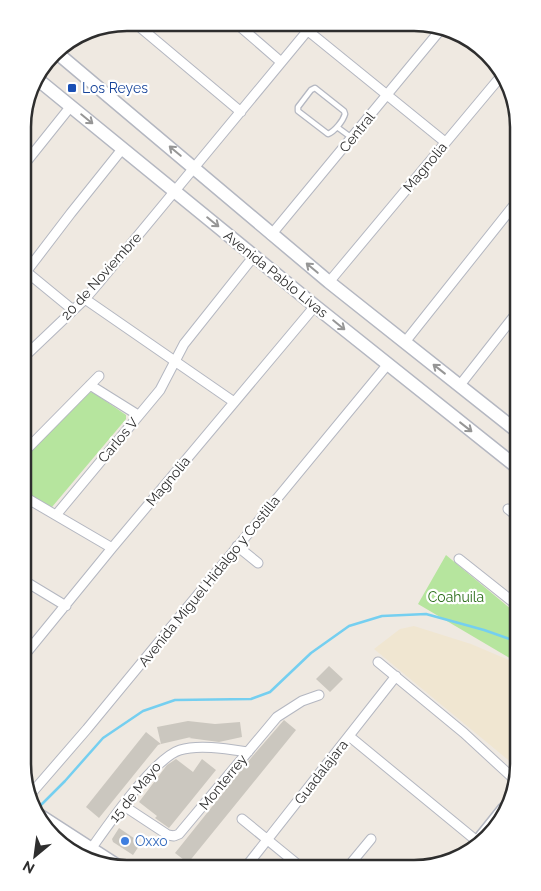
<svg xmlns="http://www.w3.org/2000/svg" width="541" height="891" viewBox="0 0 541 891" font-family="Raleway,sans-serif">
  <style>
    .education { fill: #f0e6d1 }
    .green { fill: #b6e59e }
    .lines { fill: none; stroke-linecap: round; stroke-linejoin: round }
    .stream { stroke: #75cff0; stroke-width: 2.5 }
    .building { fill: #cbc7bf }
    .lane-casing { stroke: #b4b7c1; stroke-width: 7 }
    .street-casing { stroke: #b4b7c1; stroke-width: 11 }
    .secondary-casing { stroke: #b4b7c1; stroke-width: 15 }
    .lane { stroke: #fff; stroke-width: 4.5 }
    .street { stroke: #fff; stroke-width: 9 }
    .secondary { stroke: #fff; stroke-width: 12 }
    .oneway { stroke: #969696 }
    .transit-dot { fill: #1a4fb4; stroke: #fff; stroke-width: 2 }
    .shop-dot { fill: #3f7fe0; stroke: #fff; stroke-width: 2 }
    .labels { text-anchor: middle; stroke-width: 4.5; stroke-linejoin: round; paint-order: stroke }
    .transit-label { font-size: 14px; fill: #164399; stroke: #fff; text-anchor: start }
    .street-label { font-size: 14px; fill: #2e2e2e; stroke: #fff }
    .park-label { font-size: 14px; fill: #2c6e1b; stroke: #fff }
    .shop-label { font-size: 14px; fill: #366cbe; stroke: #fff; text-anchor: start }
    .rim { fill: none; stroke: #2e2e2e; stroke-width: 2.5 }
  </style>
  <rect width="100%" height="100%" fill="#efe9e1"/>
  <path class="education" d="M414,626L471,644L518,664V768L374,649L400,629Z"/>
  <path class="green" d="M90,392L94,393L126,415V419L52,507H46L23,494V459Z
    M446,555L518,615V663L418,604Z
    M53,833L92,859L63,847Z"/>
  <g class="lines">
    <path class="stream" d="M40,806L65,781L103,738L143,711L175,700L251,699L270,692L311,653L349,626L382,616L426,614L484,630L518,642"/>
  </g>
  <path class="building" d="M329,666L343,679L330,692L316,679Z
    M284,720L296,730L188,863L175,853L251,758Z
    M188,721L215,724L240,722L242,737L219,742L189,738L191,737L161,744L157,727Z
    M146,732L161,744L158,745L99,818L86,807Z
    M176,759L193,772L202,759L216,770L169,828L155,818L157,816L139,802L167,765Z
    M119,828L141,843L133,855L113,842L112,839Z"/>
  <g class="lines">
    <g class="lane-casing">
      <path id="lane" d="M315,88L344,111L345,114C343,121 335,131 328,134L298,111V107L311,90Z
        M337,127L352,138"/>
    </g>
    <g class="street-casing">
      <path id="street" d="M135,23L241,112
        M236,23L281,62
        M307,30L445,142
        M23,166L71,106
        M271,235L442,28
        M23,269L73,310
        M26,272L71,213L123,148
        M329,282L502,75
        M85,299L234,402
        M510,322L518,329
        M405,342L518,200
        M23,358L85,299L97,285L313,24
        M90,385L138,415
        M460,385L518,311
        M23,453L99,376
        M23,496L112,548
        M508,509L518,517
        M56,515L160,390L184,344L254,256
        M237,546L258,563
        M459,559L518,606
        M23,580L66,606
        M23,657L112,548L315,306
        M378,662L464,733L515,780
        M349,736L478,842
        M29,796L87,729L388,364
        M124,806L168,835L174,836L179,834L277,717L302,701L319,695
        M242,819L302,868
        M91,849C108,825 154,758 180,750C199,744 228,749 248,752
        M245,868L396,676
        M347,868L371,839"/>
    </g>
    <g class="secondary-casing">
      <path id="secondary" d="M56,52L329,282L518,432
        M36,78L315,306L518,468
        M39,815L121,868
        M476,844L504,809"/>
    </g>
    <use href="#lane" class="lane"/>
    <use href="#street" class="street"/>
    <use href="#secondary" class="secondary"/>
  </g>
  <defs><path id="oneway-shaft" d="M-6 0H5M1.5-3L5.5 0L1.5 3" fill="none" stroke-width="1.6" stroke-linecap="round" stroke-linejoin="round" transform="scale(1.25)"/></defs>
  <g class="oneway">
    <use href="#oneway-shaft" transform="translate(87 119) rotate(39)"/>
    <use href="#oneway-shaft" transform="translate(175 151) rotate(-140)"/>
    <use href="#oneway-shaft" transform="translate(213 222) rotate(39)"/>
    <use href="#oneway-shaft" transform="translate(312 268) rotate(-140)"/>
    <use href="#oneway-shaft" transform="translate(339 325) rotate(39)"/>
    <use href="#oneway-shaft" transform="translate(439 369) rotate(-142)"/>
    <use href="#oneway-shaft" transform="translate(466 427) rotate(38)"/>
  </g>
  <rect class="transit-dot" x="67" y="83" width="10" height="10" rx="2.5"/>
  <circle class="shop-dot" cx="125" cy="841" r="5"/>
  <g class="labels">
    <g class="transit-label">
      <text x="82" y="93">Los Reyes</text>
    </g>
    <g class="street-label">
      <text transform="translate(357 132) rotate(-51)" y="5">Central</text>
      <text transform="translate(425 167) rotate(-50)" y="5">Magnolia</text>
      <text transform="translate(276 274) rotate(39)" y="5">Avenida Pablo Livas</text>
      <text transform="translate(101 276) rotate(-48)" y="5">20 de Noviembre</text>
      <text transform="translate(118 440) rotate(-50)" y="5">Carlos V</text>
      <text transform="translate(168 481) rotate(-50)" y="5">Magnolia</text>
      <text transform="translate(209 581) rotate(-51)" y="5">Avenida Miguel Hidalgo y Costilla</text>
      <text transform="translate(321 772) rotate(-52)" y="5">Guadalajara</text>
      <text transform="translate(223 782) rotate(-51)" y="5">Monterrey</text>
      <text transform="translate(135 792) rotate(-51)" y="5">15 de Mayo</text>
    </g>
    <g class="park-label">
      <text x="456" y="602">Coahuila</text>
    </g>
    <g class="shop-label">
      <text x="135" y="846">Oxxo</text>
    </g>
  </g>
  <path d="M0 0H541V891H0ZM127 31H414A96 96 0 0 1 510 127V764A96 96 0 0 1 414 860H127A96 96 0 0 1 31 764V127A96 96 0 0 1 127 31Z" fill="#fff" fill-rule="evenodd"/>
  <path class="rim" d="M127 31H414A96 96 0 0 1 510 127V764A96 96 0 0 1 414 860H127A96 96 0 0 1 31 764V127A96 96 0 0 1 127 31Z"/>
  <g transform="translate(35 856) rotate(209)" stroke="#ffffff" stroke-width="4" paint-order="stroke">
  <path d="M0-4L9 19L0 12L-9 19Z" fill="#2e2e2e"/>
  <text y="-8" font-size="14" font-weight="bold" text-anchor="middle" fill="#2e2e2e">N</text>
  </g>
</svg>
